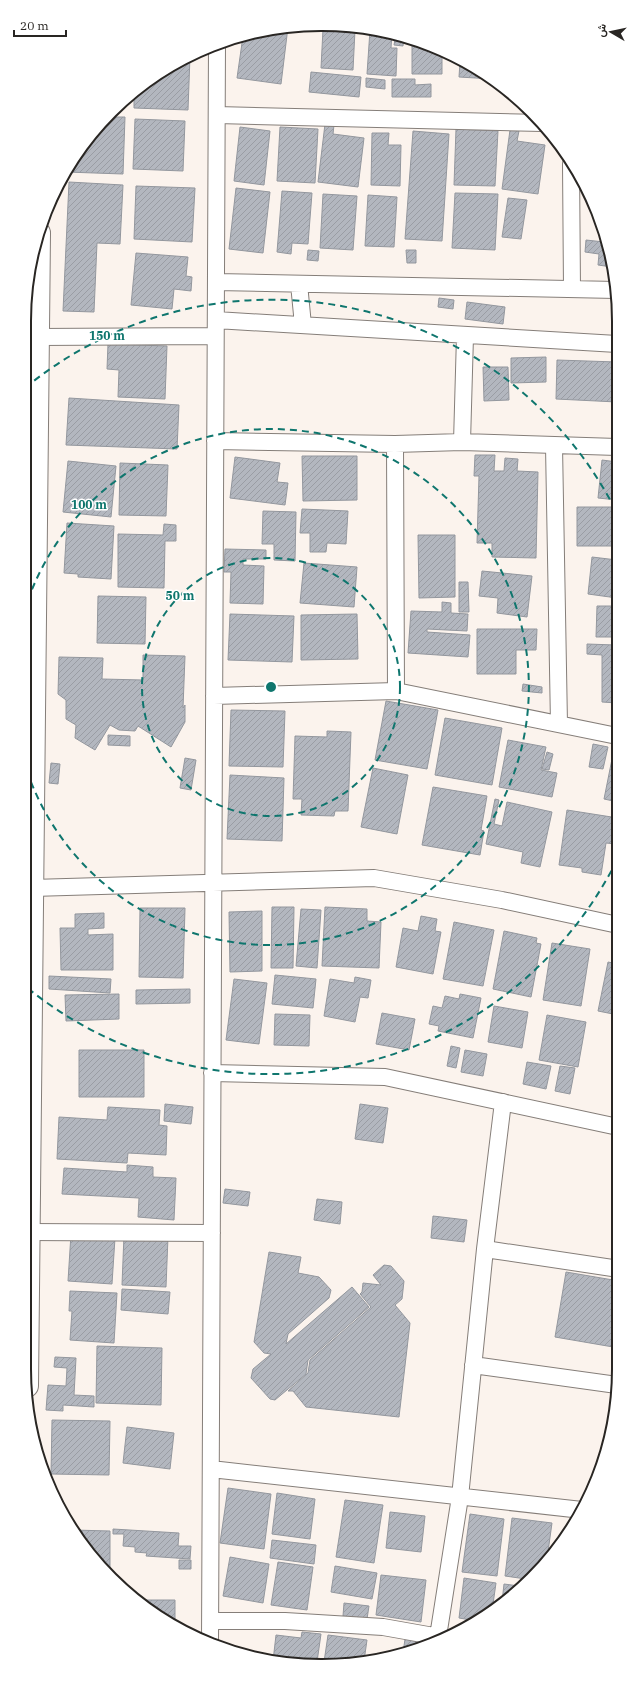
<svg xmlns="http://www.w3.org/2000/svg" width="643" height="1690" viewBox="0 0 643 1690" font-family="'IBM Plex Serif',Vazirmatn,serif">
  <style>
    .building { fill: url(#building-hatch); stroke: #93979e }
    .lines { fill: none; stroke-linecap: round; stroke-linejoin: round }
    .minor-casing { stroke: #857e79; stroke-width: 18 }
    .primary-casing { stroke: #857e79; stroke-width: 24 }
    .minor { stroke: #fff; stroke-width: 16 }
    .primary { stroke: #fff; stroke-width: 22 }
    .ring { fill: none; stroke: #0f766e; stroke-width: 2; stroke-dasharray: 7 5 }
    .rim { fill: none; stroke: #292623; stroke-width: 2 }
    .centre { fill: #0f766e; stroke: #fff; stroke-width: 2 }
    .ring-label { font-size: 12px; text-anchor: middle; font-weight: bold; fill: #0f766e; stroke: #fff; stroke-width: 3; stroke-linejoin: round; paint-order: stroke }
  </style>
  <defs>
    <pattern id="building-hatch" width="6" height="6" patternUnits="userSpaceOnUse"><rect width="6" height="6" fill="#b3b7bf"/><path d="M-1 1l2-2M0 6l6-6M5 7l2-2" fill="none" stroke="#9a9da4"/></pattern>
  </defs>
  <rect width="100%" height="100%" fill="#fbf3ed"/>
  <path class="building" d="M283,27H288L281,84L237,78L243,36Z
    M323,29L355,30L353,70L321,68Z
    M370,30L392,33L391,48H397L396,76L367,74Z
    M396,34L404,37L403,46L394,45Z
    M412,40L442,54V74H412Z
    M190,56L188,110L134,108V91L173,64Z
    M460,62L487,74L492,79L459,77Z
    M311,72L361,77L359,97L309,92Z
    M366,78L385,80V89L366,87Z
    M392,79H415V85L431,84V97H392Z
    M108,117H125L123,174L66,172L86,140Z
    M135,119L185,121L183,171L133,169Z
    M325,124L334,125L333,134L364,138L358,187L318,182Z
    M240,127L270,131L264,185L234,181Z
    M280,127L318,129L315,183L277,181Z
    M456,129L498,131L495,186L454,185Z
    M510,130L519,131L517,141L545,145L538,194L502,189Z
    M413,131L449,134L442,241L405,239Z
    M372,133H389L388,145H401L400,186L371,185Z
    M69,182L123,185L120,244L97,243L94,312L63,311Z
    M136,186L195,188L192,242L134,239Z
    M236,188L270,192L263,253L229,249Z
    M282,191L312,193L308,244L292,243L291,254L277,252Z
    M455,193L498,194L495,250L452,248Z
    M323,194L357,196L353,250L320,248Z
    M368,195L397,197L394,247L365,246Z
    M508,198L527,200L521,239L502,237Z
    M586,240L604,242L612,267L598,265L599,254L585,252Z
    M308,250L319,251L318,261L307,260Z
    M406,250H416V263H407Z
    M136,253L188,257L186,276L192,277L191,291L174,289L172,309L131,305Z
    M439,298L454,300L453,309L438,307Z
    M467,302L505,307L503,324L465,319Z
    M108,344L167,346L165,399L118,397L119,370L107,369Z
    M546,357V382L511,383V358Z
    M557,360L617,362V402L556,399Z
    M483,367H508L509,400L484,401Z
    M69,398L179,405L177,449L66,445Z
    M475,455H495L494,471H504L505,458L518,459L517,471L538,472L536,558L492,557V543H477L479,476H474Z
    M302,456H357V500L303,501Z
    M235,457L280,463L277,482L288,483L285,505L230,498Z
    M602,460L617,462V500L598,498Z
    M68,461L116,466L111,517L63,512Z
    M120,463L168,465L166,516L119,515Z
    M577,507H617V546H577Z
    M302,509L348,511L346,544L327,543L326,552H310V533H300Z
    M263,511L296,512L295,561L274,560V544H262Z
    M67,523L114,526L111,579L78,577V574L64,573Z
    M164,524L176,525V541H165L164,588L118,587V534L163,535Z
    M418,535H455V597L419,598Z
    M225,549L266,550V559H243V565L264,566L263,604L230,603L231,572H224Z
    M592,557L617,560V598L588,594Z
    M304,563L357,567L354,607L300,603Z
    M482,571L532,576L527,617L497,613L498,598L479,596Z
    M459,582H468L469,612H459Z
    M98,596L146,597L145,644L97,643Z
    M442,602L451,603V613L468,614L467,631L427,629V632L470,635L468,657L408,653L411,611L442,612Z
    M597,606H617V637H596Z
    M230,614L294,616L292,662L228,660Z
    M357,614L358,659L301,660V615Z
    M477,629H537L536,650H516V674H477Z
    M587,644L615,645L617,703L602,702V655L587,654Z
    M143,655L185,656L183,708L185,705V722L171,747L138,726L135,731L119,730L110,725L95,750L75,738L76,725L66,719V700L58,694L59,657L103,658L102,679L143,680Z
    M523,684L542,687V693L522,691Z
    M386,701L438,710L427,769L375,760Z
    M231,710L285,711L283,767L229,766Z
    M445,718L502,728L492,785L435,775Z
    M327,731L351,732L348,811H335L334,816L301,815L302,799H293L295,736L327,737Z
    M108,735L130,736V746L108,745Z
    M508,740L546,747L541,770L557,773L552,797L499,787Z
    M593,744L608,747L603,769L589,767Z
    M547,752L553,754L549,770L542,769Z
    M613,754L618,755V802L604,799Z
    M185,758L196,760L191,790L180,788Z
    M51,763L60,764L58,784L49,783Z
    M373,768L408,775L397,834L361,827Z
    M230,775L284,778L282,841L227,839Z
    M433,787L487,796L481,830L484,831L480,855L422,845Z
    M495,799L499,800L494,824L502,826L507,802L552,812L540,867L521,863L523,852L486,844Z
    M567,810L618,818L616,844L606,843L601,875L582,872V868L559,865Z
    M272,907H294L293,968H271Z
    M325,907L367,909V921L381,922L379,968L322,966Z
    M140,908H185L183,978L139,977Z
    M301,909L321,910L317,968L296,966Z
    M262,911V971L230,972L229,912Z
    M104,913V928L88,929V935L113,934V970H61L60,928H75V914Z
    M421,916L437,919L435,931L441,932L433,974L396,967L403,928L418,931Z
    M454,922L494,930L483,986L443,979Z
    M504,931L537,938L536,943L541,944L531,997L493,989Z
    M552,943L590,949L581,1006L543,1000Z
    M608,962L618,964V1015L598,1011Z
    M275,975L316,979L313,1008L272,1004Z
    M49,976L111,979L110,993L49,989Z
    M355,977L371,980L368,998L360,997L355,1022L324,1016L330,979L354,983Z
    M234,979L267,983L259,1044L226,1040Z
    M190,989V1003L136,1004V990Z
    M119,994V1019L66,1021L65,995Z
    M460,994L481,998L473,1038L438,1031L439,1026L429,1024L433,1006L442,1008L445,996L459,999Z
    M494,1006L528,1012L522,1048L488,1042Z
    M382,1013L415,1019L409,1050L376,1044Z
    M275,1014L310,1015L309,1046L274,1045Z
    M547,1015L586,1022L578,1067L539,1060Z
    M451,1046L460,1048L456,1068L447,1066Z
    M79,1050H144V1097H79Z
    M465,1050L487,1054L483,1076L461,1072Z
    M527,1062L551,1066L546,1089L523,1084Z
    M560,1066L575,1068L570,1094L555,1091Z
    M165,1104L193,1107L191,1124L164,1121Z
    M360,1104L388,1108L383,1143L355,1139Z
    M108,1107L160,1110L159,1125L167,1126L166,1155L128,1153L127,1163L57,1159L59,1117L107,1120Z
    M127,1165L153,1167V1177L176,1178L174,1220L138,1217L139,1198L62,1194L64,1168L127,1172Z
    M225,1189L250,1192L248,1206L223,1203Z
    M317,1199L342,1202L340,1224L314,1220Z
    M433,1216L467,1220L464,1242L431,1238Z
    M71,1234L115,1238L112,1284L68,1281Z
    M124,1235L168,1237L166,1287L122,1285Z
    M269,1252L301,1257L298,1273L319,1277L331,1290L329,1298L288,1334L286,1344L352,1287L369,1307L308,1360L306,1374L275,1400L270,1399L251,1378L253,1369L271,1354L264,1353L254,1342Z
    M384,1265L391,1266L404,1281L402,1299L395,1305L410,1323L399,1417L306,1407L293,1391H288L308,1373L310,1360L371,1307L360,1294L362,1292L363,1283L381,1285L373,1275Z
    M566,1272L619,1281V1348L555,1337Z
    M122,1289L170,1292L168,1314L121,1310Z
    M70,1291L117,1293L114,1343L70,1340L72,1311H69Z
    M97,1346L162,1348L161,1405L96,1403Z
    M55,1357L76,1358L74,1395L94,1396V1407L63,1405V1411L46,1410L48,1385L66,1386L67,1368L54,1367Z
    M52,1420L110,1421L109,1475L51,1474Z
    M127,1427L174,1433L170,1469L123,1463Z
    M228,1488L271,1494L264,1549L220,1543Z
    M277,1493L315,1499L310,1539L272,1534Z
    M345,1500L383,1505L374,1563L336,1557Z
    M390,1512L425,1516L421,1552L386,1548Z
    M470,1514L504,1519L497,1576L462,1572Z
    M512,1518L552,1523L547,1559L526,1579L505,1576Z
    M113,1529L179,1533L178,1546H191L190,1559L146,1556L147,1553L135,1552V1547L123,1546L124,1534H113Z
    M73,1530L110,1531V1575L98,1564Z
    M272,1540L316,1545L314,1564L270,1558Z
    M230,1557L269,1564L263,1603L223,1596Z
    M179,1560H191V1569H179Z
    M278,1562L313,1567L307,1610L271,1605Z
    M335,1566L377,1573L372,1599L331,1592Z
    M381,1575L426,1580L421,1622L376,1615Z
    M464,1578L496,1583L492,1611L477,1621L459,1618Z
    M504,1584L519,1586L502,1602Z
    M141,1600H175V1627L173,1626Z
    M344,1603L369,1606L367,1619L343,1616Z
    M302,1632L321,1634L317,1662L282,1663L273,1661L276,1635L301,1638Z
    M328,1635L367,1640L364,1661L324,1662Z
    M405,1639L425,1643V1647L403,1653Z
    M231,1650L270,1655L269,1660L231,1651Z"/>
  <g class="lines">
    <g class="minor-casing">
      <path id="minor" d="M217,115L542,123
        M571,164L572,289
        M216,282L616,290
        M299,284L303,325
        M216,320L617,344
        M38,337L215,336
        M215,441L395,444L462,442L617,447
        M462,442L465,336
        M395,444L396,691
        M554,446L559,724
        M214,696L396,691L617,736
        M32,888L374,878L502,900L618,925
        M212,1073L385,1077L618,1127
        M28,1232L212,1233
        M485,1249L619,1269
        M473,1365L617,1385
        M211,1469L582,1510
        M211,1621H285L383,1627L445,1638
        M210,1643L217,44
        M437,1643L460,1497L485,1249L503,1102"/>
    </g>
    <g class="primary-casing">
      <path id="primary" d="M27,1386L39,233"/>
    </g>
    <use href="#minor" class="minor"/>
    <use href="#primary" class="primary"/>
  </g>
  <g class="ring">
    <circle cx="271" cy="687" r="129"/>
    <path d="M24 612A258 258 0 1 1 24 762"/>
    <path d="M617 860A387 387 0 0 1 25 986M25 388A387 387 0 0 1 616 511"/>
  </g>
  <path d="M0 0H643V1690H0ZM321 31H322A290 290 0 0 1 612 321V1369A290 290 0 0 1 322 1659H321A290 290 0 0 1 31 1369V321A290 290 0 0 1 321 31Z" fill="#fff" fill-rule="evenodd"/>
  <path class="rim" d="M321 31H322A290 290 0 0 1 612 321V1369A290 290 0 0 1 322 1659H321A290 290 0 0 1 31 1369V321A290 290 0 0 1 321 31Z"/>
  <circle cx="271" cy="687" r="6" class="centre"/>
  <g class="ring-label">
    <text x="107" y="340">150 m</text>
    <text x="89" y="509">100 m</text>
    <text x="180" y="600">50 m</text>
  </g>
  <g transform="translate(611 32) rotate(279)" stroke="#ffffff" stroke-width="3" paint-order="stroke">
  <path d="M0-3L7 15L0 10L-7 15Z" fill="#292623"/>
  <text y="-6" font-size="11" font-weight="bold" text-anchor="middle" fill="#292623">ش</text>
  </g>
  <path d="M14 30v6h52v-6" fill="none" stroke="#292623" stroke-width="2"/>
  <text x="20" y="30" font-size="12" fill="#292623" stroke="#ffffff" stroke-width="3" paint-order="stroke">20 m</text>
</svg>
